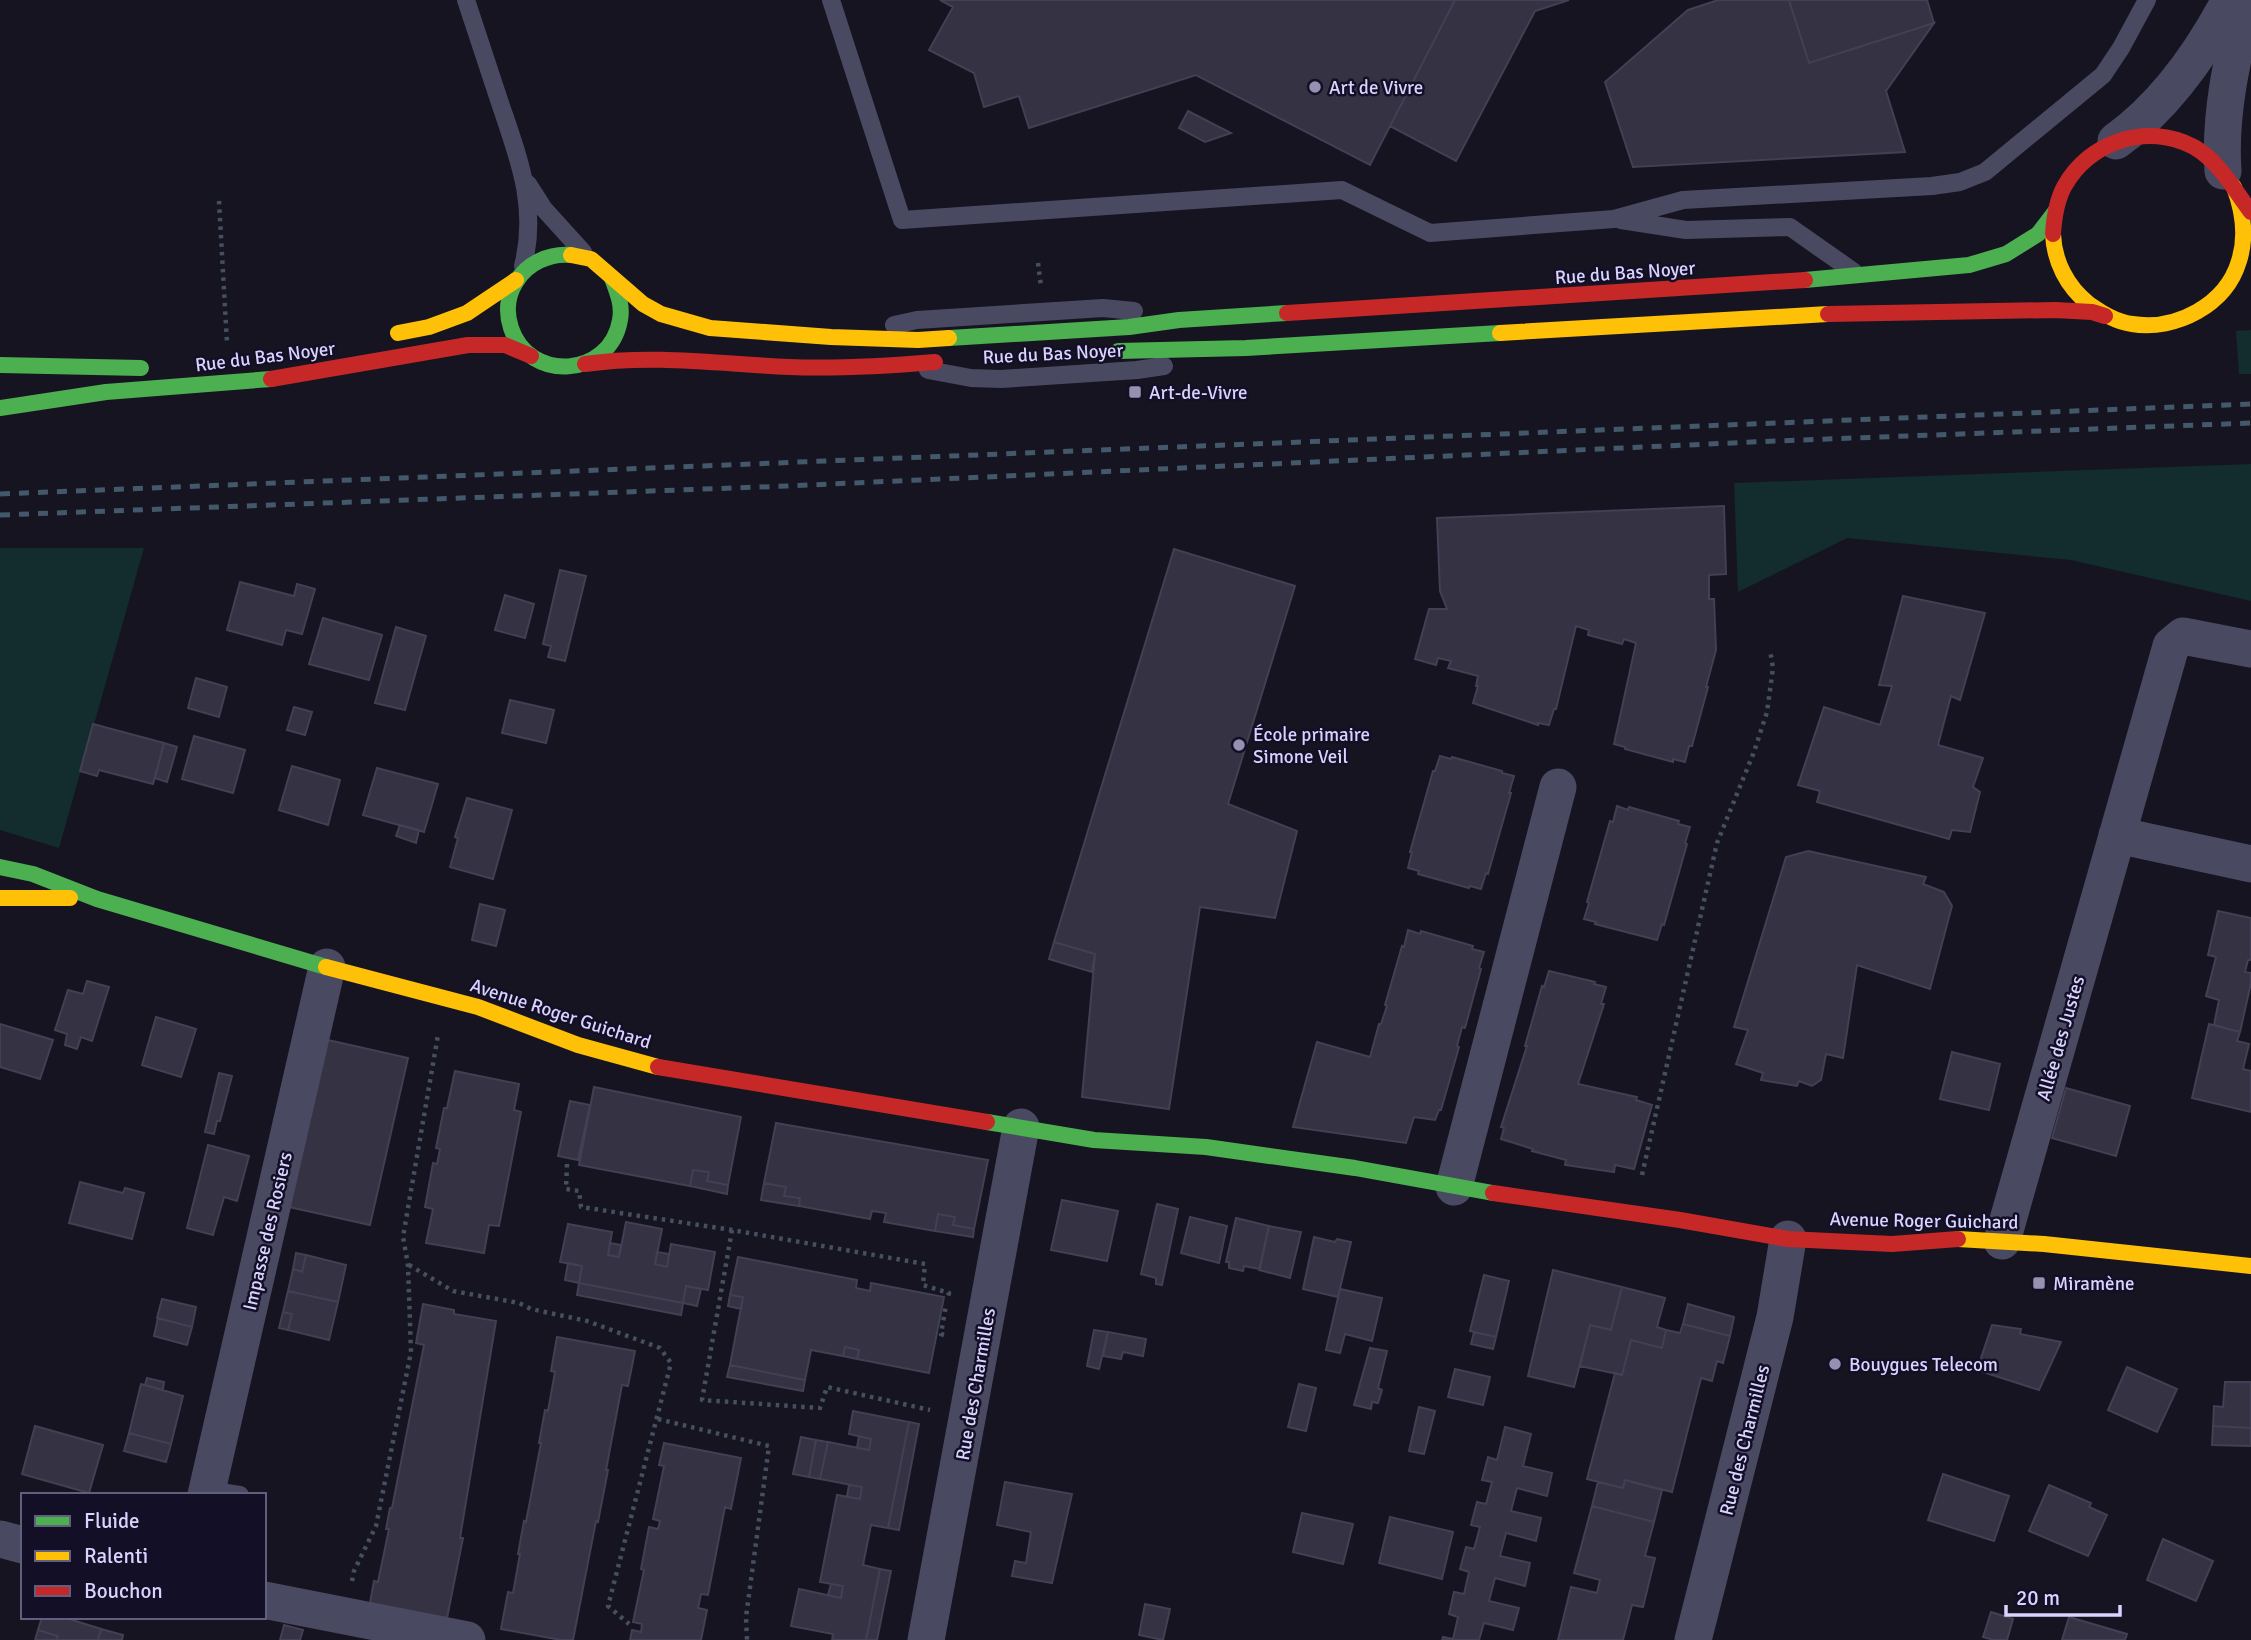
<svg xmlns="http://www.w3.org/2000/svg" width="2251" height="1640" viewBox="0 0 2251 1640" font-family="Signika,sans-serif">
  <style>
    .green { fill: #132c2d }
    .building { fill: #343243; stroke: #433f54; stroke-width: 2 }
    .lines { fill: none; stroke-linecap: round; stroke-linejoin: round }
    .path { stroke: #44505f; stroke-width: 4.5; stroke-dasharray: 3.5 5; stroke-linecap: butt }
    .lane { stroke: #4a4962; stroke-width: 18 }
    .street { stroke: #4a4962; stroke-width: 37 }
    .fast { stroke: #4caf50; stroke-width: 16 }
    .slow { stroke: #ffc107; stroke-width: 16 }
    .jam { stroke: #c62828; stroke-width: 16 }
    .rail { stroke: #43596b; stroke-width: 5; stroke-dasharray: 10 9; stroke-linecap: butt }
    .poi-dot { fill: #9591b1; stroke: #130f26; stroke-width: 2.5 }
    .labels { text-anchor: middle; stroke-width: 5; stroke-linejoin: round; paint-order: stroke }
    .poi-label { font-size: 19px; fill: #d9d4ff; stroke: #130f26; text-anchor: start }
    .street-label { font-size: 19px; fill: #d9d4ff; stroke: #130f26 }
  </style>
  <rect width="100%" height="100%" fill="#161421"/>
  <path class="green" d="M2251,330V374H2239L2236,331Z
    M2251,464V601L2071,560L1847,538L1738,592L1734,483Z
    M0,548H144L59,848L0,830Z"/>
  <path class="building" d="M940,0H1455L1370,165L1196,75L1029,128L1019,96L984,107L974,73L929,50L953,7Z
    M1455,0H1569L1535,11L1456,161L1390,126Z
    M1718,0H1789L1809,63L1934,23L1886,91L1905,152L1633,167L1605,82L1688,10Z
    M1789,0H1927L1934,23L1809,63Z
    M1188,111L1231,133L1205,142L1179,128Z
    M1724,506L1726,574L1709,575V599H1714L1716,650L1706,687H1708L1692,746H1689L1685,762L1673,759V762L1625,749V747L1614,744L1636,643L1624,639L1622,644L1588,635L1589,630L1576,626L1556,709H1554L1549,725L1538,723V725L1473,703L1478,686H1476L1478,676L1448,668L1451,661L1438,658L1436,665L1415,659L1429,609H1447L1440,591L1437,518Z
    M1174,549L1295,586L1228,804L1297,831L1275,918L1200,907L1169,1109L1082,1097L1095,954L1054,942Z
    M560,570L586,576L565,661L548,657L551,646L543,644Z
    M240,582L294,596L297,584L315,589L302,634L286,630L282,645L227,630Z
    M505,595L534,604L525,638L495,630Z
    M1903,596L1985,613L1960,700L1951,696L1938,745L1983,758L1973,787L1980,792L1970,832L1952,830L1949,839L1817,802L1820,791L1798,785L1824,707L1880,725L1892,686L1879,685Z
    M323,618L382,635L369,680L309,664Z
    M396,627L426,636L405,710L375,703Z
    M196,678L227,687L219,717L188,708Z
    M510,700L554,710L546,743L502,733Z
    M294,707L312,712L305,735L287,730Z
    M93,724L164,743L153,784L99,770L97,776L80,771Z
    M194,736L245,750L233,793L182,779Z
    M164,743L177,747L167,782L155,778Z
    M1440,756L1451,759L1452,757L1502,771V773L1514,776L1509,793H1511L1488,874L1486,873L1481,889L1470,886L1469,888L1418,874L1419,871L1408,868L1412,852H1410L1433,771H1435Z
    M292,766L340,780L328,825L279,810Z
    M377,768L438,784L424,832L363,815Z
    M467,798L512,810L493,879L450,867L458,838L455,837Z
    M1617,806L1628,810L1629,807L1679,821L1678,824L1690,827L1685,843L1687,844L1664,925L1662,924L1657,940L1595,924L1596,922L1584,919L1589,903L1587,902L1610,821L1613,822Z
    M400,825L419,830L416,843L396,836Z
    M1808,851L1926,877L1923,884L1944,892L1952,906L1930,989L1857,965L1843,1058L1826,1054L1821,1080L1812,1086L1799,1081L1797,1086L1761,1080L1763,1073L1736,1064L1748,1030L1734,1027L1786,857Z
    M480,904L505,910L496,946L472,940Z
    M2218,911L2251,918V960H2248L2245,972L2251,973V983L2240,1032L2214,1025L2219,1000L2206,996L2216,957L2208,955Z
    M1408,930L1420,934L1421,931L1473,946L1472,949L1484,952L1479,968L1481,969L1465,1028L1462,1027L1457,1046L1459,1047L1441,1110H1439L1435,1120L1414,1117L1406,1143L1293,1127L1317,1042L1370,1057L1379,1024H1381L1387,1006L1385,1005L1402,946L1404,947Z
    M1054,942L1095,954L1092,972L1049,959Z
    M1549,971L1595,982L1594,984L1606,987L1601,1004H1604L1578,1084L1637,1097L1636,1100L1652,1105L1634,1169L1615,1165L1614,1172L1565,1165L1566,1160L1532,1151L1533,1149L1501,1139L1504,1128L1501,1127L1527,1046H1525L1542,986L1544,987Z
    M87,981L109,987L92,1041L81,1037L77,1049L65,1045L67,1034L55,1030L68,990L83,994Z
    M156,1017L196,1029L181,1077L142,1065Z
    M0,1024L53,1040L40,1079L0,1067Z
    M2209,1024L2240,1032L2237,1041L2249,1044L2243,1069L2251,1071V1112L2192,1098Z
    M328,1040L408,1058L370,1225L289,1207Z
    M1952,1052L2000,1064L1989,1110L1940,1099Z
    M455,1071L519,1084L514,1110L521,1112L499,1226L489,1225L484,1253L426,1243L433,1209L425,1207L433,1163L437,1164L440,1149L436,1148L444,1108H447Z
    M219,1073L232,1076L220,1121H217L214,1134L205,1132Z
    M594,1087L741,1117L728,1185L707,1181L709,1172L693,1170L690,1186L579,1165Z
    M2066,1088L2130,1106L2116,1156L2052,1138Z
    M570,1101L590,1105L578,1160L558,1156Z
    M776,1123L988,1160L974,1229L953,1225L955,1217L938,1214L935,1231L884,1222L886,1213L872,1211L870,1219L799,1206L800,1198L784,1196L786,1187L764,1183Z
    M208,1145L249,1156L237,1201L224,1197L213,1235L187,1228Z
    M693,1170L709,1172L707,1181L728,1185L727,1194L690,1186Z
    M80,1182L123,1193L125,1188L144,1193L132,1239L69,1223Z
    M764,1183L786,1187L784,1196L800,1198L799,1206L761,1200Z
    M1062,1200L1118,1211L1107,1261L1051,1250Z
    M1157,1204L1178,1209L1162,1285L1156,1284V1278L1141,1274Z
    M938,1214L955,1217L953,1225L974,1229L973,1237L935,1231Z
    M1190,1217L1227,1226L1219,1263L1181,1253Z
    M1236,1218L1269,1226L1260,1269L1244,1266L1243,1271L1229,1268V1262H1226Z
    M626,1222L662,1229L655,1264L667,1267L671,1244L715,1252L708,1290L686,1286L683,1303L579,1283L582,1266L560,1262L568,1224L612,1232L608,1255L619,1257Z
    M1269,1226L1301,1232L1290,1278L1259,1270Z
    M1314,1237L1335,1242L1337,1239L1351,1242L1338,1297L1303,1289Z
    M610,1243L621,1245L619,1257L608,1255Z
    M657,1252L669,1254L667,1267L655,1264Z
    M296,1253L306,1255L302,1272L293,1269Z
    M306,1255L346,1265L338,1302L288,1291L293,1269L302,1272Z
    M738,1257L857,1280L856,1288L870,1291L871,1283L944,1297L929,1373L857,1359L859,1350L845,1347L843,1356L811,1350L805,1380L730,1365L743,1297L730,1295Z
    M568,1263L582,1266L579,1283L565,1280Z
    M1553,1270L1622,1287L1611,1330L1590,1325L1574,1387L1528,1376Z
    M1484,1275L1509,1281L1496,1337L1470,1331Z
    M579,1283L683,1303L681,1315L577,1295Z
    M686,1286L701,1289L697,1306L683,1303Z
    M1622,1287L1665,1298L1657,1327L1666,1330L1662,1348L1631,1340L1622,1375L1580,1366L1590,1325L1611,1330Z
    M1340,1289L1382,1298L1372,1341L1345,1334L1340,1353L1326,1350Z
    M288,1291L338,1302L329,1340L288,1330L292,1314L283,1312Z
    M730,1295L743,1297L741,1309L728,1306Z
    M162,1299L196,1307L192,1327L157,1318Z
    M423,1304L454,1310V1314L496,1321L460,1538H463L447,1618L370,1603L374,1581L378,1582L389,1529H386L390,1508H392L424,1345L416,1343Z
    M1688,1304L1734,1317L1730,1336L1683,1324Z
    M283,1312L292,1314L288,1330L279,1328Z
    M158,1318L192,1327L187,1345L154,1336Z
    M1683,1324L1730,1336L1723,1363L1717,1361L1712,1381L1701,1378L1672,1492L1625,1480L1623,1488L1587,1479L1615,1373L1622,1375L1631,1340L1662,1348L1666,1330L1680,1333Z
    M1992,1325L2021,1329L2020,1334L2061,1342L2039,1390L1977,1370Z
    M1094,1330L1108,1332L1099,1369L1087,1366Z
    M1108,1332L1146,1339L1143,1356L1123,1352L1121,1359L1103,1356Z
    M1474,1332L1496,1337L1493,1349L1471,1344Z
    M557,1337L635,1351L628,1386L622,1385L606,1470H608L598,1522L596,1521L573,1640H561L501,1629L508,1592L513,1593L520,1554H518L524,1521L526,1522L541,1443H539L545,1410L548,1411L555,1372L551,1371Z
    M845,1347L859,1350L857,1359L843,1356Z
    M1370,1348L1387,1351L1378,1388L1382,1390L1378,1403L1372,1402L1371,1409L1354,1405Z
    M730,1365L805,1380L803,1391L727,1377Z
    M2127,1367L2177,1389L2157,1432L2108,1410Z
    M1455,1369L1490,1377L1483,1405L1448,1397Z
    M147,1378L164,1382L163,1390L145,1385Z
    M2225,1382H2251V1428L2213,1426L2214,1406L2223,1407Z
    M141,1384L183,1396L171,1444L129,1433Z
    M1299,1384L1316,1388L1306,1431L1288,1427Z
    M1419,1407L1435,1411L1424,1454L1409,1451Z
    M853,1411L909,1422L888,1528L871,1525L863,1565L880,1569L866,1640H832L833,1634L791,1626L799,1589L841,1598L843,1586L820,1582L837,1495L860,1499L862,1487L820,1479L828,1442L869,1450L871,1439L849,1434Z
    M909,1422L919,1424L899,1530L888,1528Z
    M35,1426L103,1445L89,1493L22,1474Z
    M2213,1426L2251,1428V1446L2212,1445Z
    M1505,1427L1531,1434L1523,1466L1552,1473L1547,1496L1517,1488L1511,1511L1541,1518L1536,1541L1506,1533L1500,1556L1530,1563L1525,1586L1495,1578L1489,1601L1519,1608L1513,1630L1484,1623L1479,1640H1442L1443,1637L1453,1639L1458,1617L1449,1614L1454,1592L1464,1594L1469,1572L1460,1569L1466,1547L1474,1549L1480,1527L1471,1525L1477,1502L1486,1504L1492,1482L1482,1480L1488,1457L1497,1460Z
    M129,1433L171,1444L166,1462L124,1451Z
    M859,1436L871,1439L869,1450L857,1448Z
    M801,1437L816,1440L809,1477L793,1474Z
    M816,1440L828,1442L820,1479L809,1477Z
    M664,1443L741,1458L731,1509L725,1507L708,1595L701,1594L698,1608L707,1610L701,1640H630L632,1630L641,1632L642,1624L633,1622L644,1570L641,1569L649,1527L658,1529L660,1521L653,1519L664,1466L659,1465Z
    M1943,1474L2009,1496L1994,1541L1928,1520Z
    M1625,1480L1662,1490L1654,1522L1592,1506L1598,1482L1623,1488Z
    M1005,1482L1072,1494L1052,1583L1012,1576L1015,1561L1026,1563L1031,1532L997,1525Z
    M849,1485L862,1487L860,1499L847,1497Z
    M2049,1485L2091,1503L2089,1507L2107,1515L2088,1556L2029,1531Z
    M1592,1506L1654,1522L1645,1556L1655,1558L1643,1607L1632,1605L1623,1640H1558L1571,1587L1597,1593L1600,1580L1574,1573Z
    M1302,1513L1353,1524L1343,1564L1293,1552Z
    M1390,1517L1453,1532L1442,1579L1379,1563Z
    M2163,1539L2213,1561L2196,1601L2147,1580Z
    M880,1569L891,1571L877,1640H866Z
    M831,1584L843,1586L841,1598L828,1595Z
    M1145,1604L1170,1609L1163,1640L1139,1635Z
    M1991,1612L2013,1619L2007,1640H1994L1983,1637Z
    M42,1617H63L101,1629L98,1640H56L58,1636L38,1630Z
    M2069,1617L2127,1634L2125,1640H2062Z
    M284,1625L303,1630L300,1640H280Z
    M101,1629L123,1635L122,1640H98Z
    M38,1630L58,1636L56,1640H35Z"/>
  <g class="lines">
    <path class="path" d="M219,201L227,343
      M1038,263L1041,286
      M567,1164L566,1189L579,1191L581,1207L732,1230L925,1264L923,1285L949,1293L948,1296
      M1642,1175L1717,843L1754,752L1767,712L1773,668L1770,650
      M732,1230L702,1400L820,1408L827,1387L930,1410
      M409,1265L453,1291L519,1303L531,1309L587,1321L660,1348L671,1363L608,1606L629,1624
      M944,1335L941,1334L946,1305
      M658,1419L769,1446L746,1617L747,1640
      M352,1581L354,1571L376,1526L411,1352L408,1265L403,1237L438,1035"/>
    <path class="lane" d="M466,0C477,34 489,69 500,103C519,159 538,207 523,266
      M831,0L902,220L1342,190L1430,233L1614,219L1683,200L1932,186L1960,182L1985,172L2103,75L2121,48L2147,0
      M528,184L544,209L583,252
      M1621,220L1686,230L1790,227L1854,272
      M894,325L917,320L1103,308L1134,311
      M928,370L971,378L1001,379L1137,370L1164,366
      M207,1490L240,1495"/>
    <path class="street" d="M2116,141C2166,105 2202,53 2230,0
      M2223,171C2219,113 2233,56 2246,0
      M2117,835L2251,864
      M1454,1187L1558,787
      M2002,1241L2171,646L2183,636L2251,649
      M206,1495L327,967
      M0,1539L23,1545
      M264,1600L467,1640
      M926,1640L1021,1127
      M1693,1640L1775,1317L1788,1239"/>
    <path class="fast" d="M571,255C550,253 527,263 516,282C507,296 506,313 511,328C529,383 610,378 620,320C623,305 617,292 612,278
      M1805,280L1969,265L2006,254L2038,234L2055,212
      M949,338L1129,327L1179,320L1287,313
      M1118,351L1246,348L1500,333
      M0,365L141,368
      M0,408L106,392L271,379
      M0,867L33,874L97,899L326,967
      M987,1122L1094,1140L1206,1147L1355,1168L1493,1193"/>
    <path class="slow" d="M2053,234C2054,261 2067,287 2089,304C2102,313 2116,322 2132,324C2176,331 2226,305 2239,261C2247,236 2243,211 2234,187
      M571,255L591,259L643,304L661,314L710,328L831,337L918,340L949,338
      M398,333L429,327L467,313L516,280
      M1500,333L1828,314
      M0,898H70
      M326,967L478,1007L578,1045L658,1067
      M1958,1239L2044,1244L2251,1266"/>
    <path class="jam" d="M2053,234C2054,218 2056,202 2064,187C2089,141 2148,122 2194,147C2220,162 2234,190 2251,212
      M1287,313L1805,280
      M1828,314L2055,310L2092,312L2105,316
      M585,364C654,354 721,364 789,367C838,369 887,366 935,362
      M271,379L468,345H505L531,356
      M658,1067L987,1122
      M1493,1193L1680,1220L1788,1239L1892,1244L1958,1239"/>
    <path class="rail" d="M0,494L2251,404
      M0,515L787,486L1775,441L2251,423"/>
  </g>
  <g class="poi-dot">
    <circle cx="1315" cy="87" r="7"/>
    <rect x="1128" y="385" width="14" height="14" rx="3.5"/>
    <circle cx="1239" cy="745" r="7"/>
    <rect x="2032" y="1276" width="14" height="14" rx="3.5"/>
    <circle cx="1835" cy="1364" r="7"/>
  </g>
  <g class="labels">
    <g class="poi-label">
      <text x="1329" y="94">Art de Vivre</text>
      <text x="1149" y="399">Art-de-Vivre</text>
      <text x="1253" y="741">École primaire<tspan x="1253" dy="22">Simone Veil</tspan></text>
      <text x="2053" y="1290">Miramène</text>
      <text x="1849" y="1371">Bouygues Telecom</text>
    </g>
    <g class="street-label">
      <text transform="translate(1625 272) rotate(-4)" y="7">Rue du Bas Noyer</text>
      <text transform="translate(1053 353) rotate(-3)" y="7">Rue du Bas Noyer</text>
      <text transform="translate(265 356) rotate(-7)" y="7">Rue du Bas Noyer</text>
      <text transform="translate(561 1013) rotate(18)" y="7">Avenue Roger Guichard</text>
      <text transform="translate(2060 1038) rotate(-74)" y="7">Allée des Justes</text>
      <text transform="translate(1924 1220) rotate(1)" y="7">Avenue Roger Guichard</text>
      <text transform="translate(267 1231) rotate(-77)" y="7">Impasse des Rosiers</text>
      <text transform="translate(975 1384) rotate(-80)" y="7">Rue des Charmilles</text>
      <text transform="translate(1744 1440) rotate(-76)" y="7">Rue des Charmilles</text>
    </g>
  </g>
  <rect x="21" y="1493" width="245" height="126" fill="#130f26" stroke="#625e7d" stroke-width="2"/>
  <rect x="35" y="1516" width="35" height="10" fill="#4caf50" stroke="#625e7d" stroke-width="2"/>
  <text x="84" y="1528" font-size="21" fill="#d9d4ff">Fluide</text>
  <rect x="35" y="1551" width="35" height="10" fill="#ffc107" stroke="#625e7d" stroke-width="2"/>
  <text x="84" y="1563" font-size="21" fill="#d9d4ff">Ralenti</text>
  <rect x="35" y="1586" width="35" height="10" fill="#c62828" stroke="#625e7d" stroke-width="2"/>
  <text x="84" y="1598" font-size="21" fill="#d9d4ff">Bouchon</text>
  <path d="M2006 1605v10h114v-10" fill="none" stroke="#d9d4ff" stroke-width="3.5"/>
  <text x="2016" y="1605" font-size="21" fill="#d9d4ff" stroke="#130f26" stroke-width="5" paint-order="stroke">20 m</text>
</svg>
